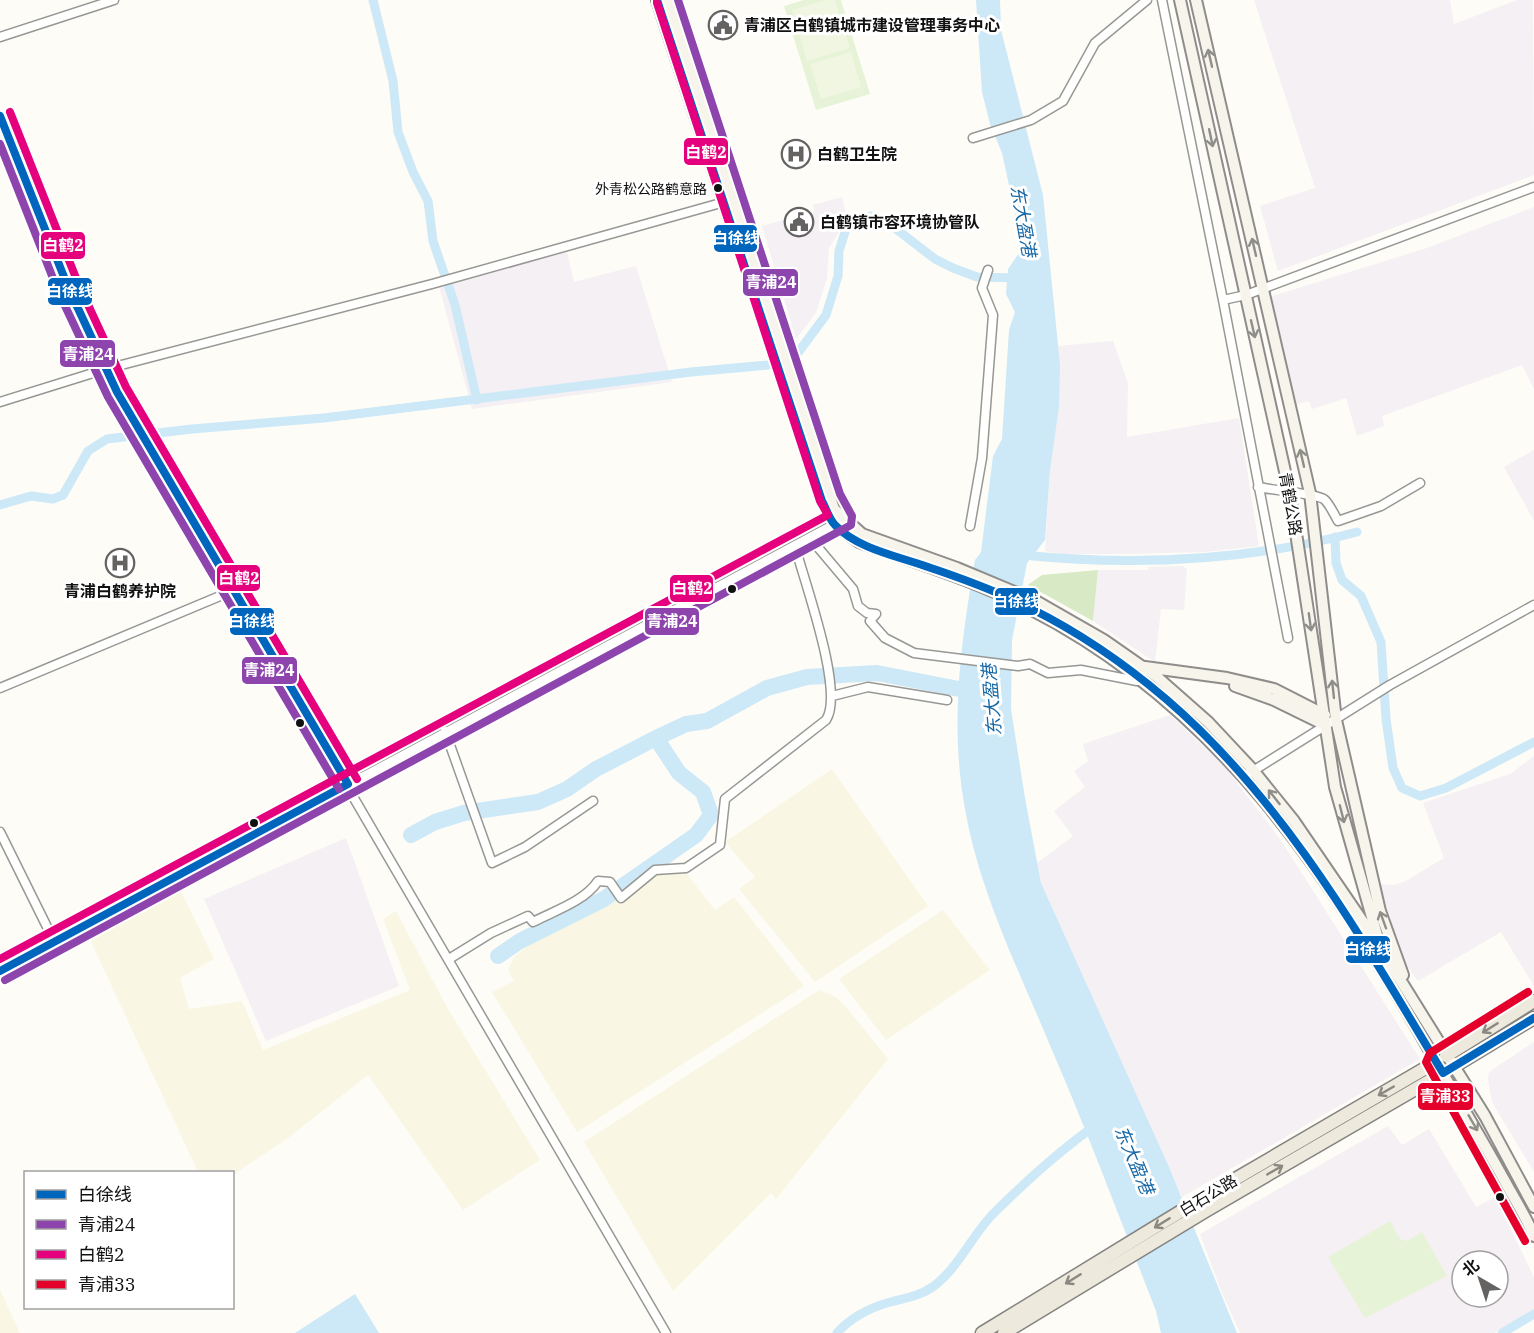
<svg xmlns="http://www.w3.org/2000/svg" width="1534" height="1333" viewBox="0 0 1534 1333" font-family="'IBM Plex Serif','Noto Sans SC',serif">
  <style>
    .industrial { fill: #f5f0f3; fill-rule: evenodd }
    .farmland { fill: #f9f7e4 }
    .green { fill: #e7f3d7 }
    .forest { fill: #d8eac5 }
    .pitch { fill: #f0f6e1 }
    .water { fill: #cde8f7 }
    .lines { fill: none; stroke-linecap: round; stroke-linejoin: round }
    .canal { stroke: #cde8f7; stroke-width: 9 }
    .river { stroke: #cde8f7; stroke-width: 16 }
    .minor-casing { stroke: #979795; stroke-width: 11 }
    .secondary-casing { stroke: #8e8d8b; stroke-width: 14 }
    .primary-casing { stroke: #858482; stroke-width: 15 }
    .minor { stroke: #fffffe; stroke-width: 8 }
    .secondary { stroke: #f6f4eb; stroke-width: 10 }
    .primary { stroke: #ede9dc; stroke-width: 12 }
    .bus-1-casing { stroke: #fff; stroke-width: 12 }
    .bus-2-casing { stroke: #fff; stroke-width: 12 }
    .bus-3-casing { stroke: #fff; stroke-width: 12 }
    .bus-4-casing { stroke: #fff; stroke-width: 12 }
    .bus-1 { stroke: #0065bd; stroke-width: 8 }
    .bus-2 { stroke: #8e44ad; stroke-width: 8 }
    .bus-3 { stroke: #e5007d; stroke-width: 8 }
    .bus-4 { stroke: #e4002b; stroke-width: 8 }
    .oneway { stroke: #8f8e89 }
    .oneway2 { stroke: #8a8881 }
    .bus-dot { fill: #111; stroke: #fff; stroke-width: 2 }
    .labels { text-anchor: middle; stroke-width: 6; stroke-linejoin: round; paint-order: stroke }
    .bus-label { font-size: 14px; fill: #111; stroke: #fff; text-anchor: end }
    .poi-label { font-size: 16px; font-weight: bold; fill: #111; stroke: #fff; text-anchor: start }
    .street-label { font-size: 16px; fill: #111; stroke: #fff }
    .water-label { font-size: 18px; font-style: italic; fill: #1768a6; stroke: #fff }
    .line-badge { stroke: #fff; stroke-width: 2 }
    .badge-label { font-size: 16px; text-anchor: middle; font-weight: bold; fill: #fff }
  </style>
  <rect width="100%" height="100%" fill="#fdfcf7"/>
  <path class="industrial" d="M1254,0H1450L1454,24L1517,0H1533L1534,175L1278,271L1260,206L1315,188Z
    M842,197L847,219L829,248L827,278L816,313L796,339L762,226L815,211L813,205Z
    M1534,207V389L1522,365L1382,416L1384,426L1357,436L1346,398L1312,409L1309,401L1294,405L1269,297L1427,248Z
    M567,252L574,282L636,266L672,382L472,409L439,286Z
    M1113,341L1128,383L1127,437L1239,418L1259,546L1205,552L1126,554H1063L1045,551L1050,471L1059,407L1058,346Z
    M1534,450V521L1504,467Z
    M1182,566L1187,569L1184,610L1161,609L1155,662L1093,621L1098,570H1148V567Z
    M1170,715L1225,767L1280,839L1420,1059L1182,1197L1041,883L1037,863L1073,836L1054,811L1085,787L1074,771L1088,761L1083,744Z
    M1534,756V986L1501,932L1418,981L1399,955L1377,884L1394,885L1404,882L1444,858L1423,803L1510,774Z
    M346,838L399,986L266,1041L204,899Z
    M1534,1042V1172L1492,1102L1488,1080L1489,1072Z
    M1388,1126L1402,1145L1429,1129L1476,1207L1495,1197L1534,1277V1310L1494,1333H1240L1222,1293L1200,1234ZM1462,1261H1498V1297H1462Z"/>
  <path class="farmland" d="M832,769L928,906L815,982L739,889L755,877L725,842Z
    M684,870L715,910L734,897L804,986L577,1132L492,992L514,981L508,970L514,957L530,944L587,913L602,909L618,900L623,902L652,875Z
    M178,885L214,959L180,978L189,1009L242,1001L263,1050L410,990L383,919L396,911L448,1009L540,1160L463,1210L368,1075L288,1138L233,1175L232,1172H198L87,933Z
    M943,910L990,970L886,1040L839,979Z
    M819,990L836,997L847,1008L888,1059L776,1199L771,1193L673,1291L584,1142Z
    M0,1290L20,1333H0Z"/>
  <path class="green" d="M804,0H841L870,94L816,110L784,6Z
    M1390,1221L1400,1239L1407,1241L1422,1232L1447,1276L1365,1318L1328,1257Z"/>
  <path class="forest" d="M1098,570L1093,621L1028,585L1042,575Z"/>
  <path class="pitch" d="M826,0H835L850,48L807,61L792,10Z
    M851,52L861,87L821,99L810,64Z"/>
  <path class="water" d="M976,0H1000L1001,30L1043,195L1060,365L1059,407L1050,471L1045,540L1027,563L1012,640L1011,709L1025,798L1041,883L1169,1167L1237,1333H1161L1156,1311C1122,1224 1089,1136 1052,1050C1019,970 978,890 964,803C950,722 961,641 975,560L981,552L993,456L1002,439L1009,330L1015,312L1006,294L1008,269L1019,253L1016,218L1002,153L990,124L982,92Z
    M355,1294L379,1333H295Z"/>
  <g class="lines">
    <path class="canal" d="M373,0L393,81L398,132L413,172L428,201L433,241L455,305L477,400
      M0,505L31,496L53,499L63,495L88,451L107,439L192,429L324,418L691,372L768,365L797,354L826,315L838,276L839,251L846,229L856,219L871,216L887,222L935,259L953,268L977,277L1020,278
      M1335,537L1336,563L1342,580L1361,596L1381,642L1386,719L1393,768L1402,788L1420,796L1446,788L1534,742
      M1022,555C1133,566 1249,561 1357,532
      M837,1333C849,1319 869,1308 887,1303C904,1298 919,1297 934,1286C959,1267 971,1237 992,1215C1024,1183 1059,1151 1096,1125
      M1502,1333L1534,1314"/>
    <path class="river" d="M411,835L435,822L464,813L538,802L567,789L596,769L652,740L686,724L707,721L767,688L807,677L877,673L959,689
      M498,956L520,941L604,899L696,835L711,815L703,792L679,773L656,738"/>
    <g class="minor-casing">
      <path id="minor" d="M1162,0L1223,300L1288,638
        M0,37L114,0
        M0,116L68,287L117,392L666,1333
        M973,138L1031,120L1063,101L1095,43L1147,0
        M1223,300L1246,295L1534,187
        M0,402L106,369L432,284L728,201
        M1258,487C1272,490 1319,494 1325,500C1330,505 1334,514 1338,521L1381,506L1420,483
        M970,526L982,458L993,315L982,288L988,270
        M810,538L853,589L858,606L867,613L876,614L870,621L885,638L914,653L1018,666L1030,664L1048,673L1081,670L1137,681
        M0,688L232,591
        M832,696L868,687L947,700
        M445,731L492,863L525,847L593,801
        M1245,776L1390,685L1534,605
        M0,832L54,941
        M449,959L491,933L528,916L533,922C554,911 585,901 598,881L610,882L621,898L655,870L686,868L720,845L725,799L826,720C845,692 804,581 795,546
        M0,971L840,521"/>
    </g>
    <g class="secondary-casing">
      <path id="secondary" d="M657,0L822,501L835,525L859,542C916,563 977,581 1032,610C1219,706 1329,874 1430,1051C1456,1097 1483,1141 1508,1187C1517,1203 1527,1219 1534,1236
        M667,0L834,509L862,534L957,568L1036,601L1104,640L1157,677L1208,722L1252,769L1294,821L1376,941L1485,1116L1534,1207
        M1180,0L1290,494L1335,787L1377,935
        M1196,0L1310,493L1336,720L1380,911L1403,975
        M1145,667L1227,678L1274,689L1325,715
        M1235,686L1274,700L1325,725"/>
    </g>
    <g class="primary-casing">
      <path id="primary" d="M1446,1056L1534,1001
        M1453,1067L1534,1018
        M982,1333L1201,1199L1436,1062
        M1004,1333L1207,1210L1443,1073"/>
    </g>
    <use href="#minor" class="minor"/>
    <use href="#secondary" class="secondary"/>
    <use href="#primary" class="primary"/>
    <g class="bus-1-casing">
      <path id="bus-1" d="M657,0L822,501C826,508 829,519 835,525C856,548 897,556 925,566C961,578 997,591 1030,608C1078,632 1125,664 1166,699C1285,801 1363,941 1443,1073L1534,1018
        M0,116L68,287L117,392L348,784
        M0,971L348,784"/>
    </g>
    <g class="bus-2-casing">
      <path id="bus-2" d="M0,144L58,291L108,397L339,789
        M5,980L851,525L852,516L840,494L678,0"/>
    </g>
    <g class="bus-3-casing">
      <path id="bus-3" d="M10,112L78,283L126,387L357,779
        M0,959L828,515L820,501L657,3"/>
    </g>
    <g class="bus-4-casing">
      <path id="bus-4" d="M1525,1241L1426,1062L1430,1053L1528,992"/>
    </g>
    <use href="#bus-1" class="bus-1"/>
    <use href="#bus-2" class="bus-2"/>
    <use href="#bus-3" class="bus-3"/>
    <use href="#bus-4" class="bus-4"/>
  </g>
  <defs><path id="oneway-shaft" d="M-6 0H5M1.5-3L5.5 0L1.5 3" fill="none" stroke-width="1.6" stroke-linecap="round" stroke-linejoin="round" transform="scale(1.5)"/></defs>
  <g class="oneway">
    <use href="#oneway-shaft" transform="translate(1210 58) rotate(-103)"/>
    <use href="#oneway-shaft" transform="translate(1211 138) rotate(78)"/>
    <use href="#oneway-shaft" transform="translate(1254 247) rotate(-103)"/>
    <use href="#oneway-shaft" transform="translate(1253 329) rotate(77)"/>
    <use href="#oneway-shaft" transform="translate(1302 458) rotate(-103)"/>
    <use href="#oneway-shaft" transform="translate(1310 622) rotate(82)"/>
    <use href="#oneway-shaft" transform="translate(1333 689) rotate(-96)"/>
    <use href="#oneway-shaft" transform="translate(1274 797) rotate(-128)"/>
    <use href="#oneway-shaft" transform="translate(1342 814) rotate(76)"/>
    <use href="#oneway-shaft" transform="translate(1383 920) rotate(-110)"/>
    <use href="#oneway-shaft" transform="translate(1473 1123) rotate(60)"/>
  </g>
  <g class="oneway2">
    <use href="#oneway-shaft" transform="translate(1490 1028) rotate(148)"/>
    <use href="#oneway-shaft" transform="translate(1386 1091) rotate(150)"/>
    <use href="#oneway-shaft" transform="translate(1275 1170) rotate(-30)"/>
    <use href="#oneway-shaft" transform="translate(1162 1223) rotate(148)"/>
    <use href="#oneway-shaft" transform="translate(1073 1279) rotate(148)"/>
  </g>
  <defs>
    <g id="civic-ring" transform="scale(1.5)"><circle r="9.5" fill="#fff" stroke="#646362" stroke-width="1.5"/><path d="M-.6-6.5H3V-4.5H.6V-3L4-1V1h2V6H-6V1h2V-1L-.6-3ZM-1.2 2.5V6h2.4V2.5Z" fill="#646362"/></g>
    <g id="hospital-ring" transform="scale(1.5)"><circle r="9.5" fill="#fff" stroke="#646362" stroke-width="1.5"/><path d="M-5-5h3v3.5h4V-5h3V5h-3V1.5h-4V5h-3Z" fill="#646362"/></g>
  </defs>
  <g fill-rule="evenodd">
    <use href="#civic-ring" x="723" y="25"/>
    <use href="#hospital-ring" x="796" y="154"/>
    <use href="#civic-ring" x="799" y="222"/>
    <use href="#hospital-ring" x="120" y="563"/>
  </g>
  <g class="bus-dot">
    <circle cx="718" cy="188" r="5"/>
    <circle cx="732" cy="589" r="5"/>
    <circle cx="300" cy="723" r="5"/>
    <circle cx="254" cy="823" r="5"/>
    <circle cx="1500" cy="1197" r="5"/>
  </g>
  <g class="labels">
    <g class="bus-label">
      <text x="707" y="194">外青松公路鹤意路</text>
    </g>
    <g class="poi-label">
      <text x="744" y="31">青浦区白鹤镇城市建设管理事务中心</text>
      <text x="817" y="160">白鹤卫生院</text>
      <text x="820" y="228">白鹤镇市容环境协管队</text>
      <text x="120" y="597" text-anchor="middle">青浦白鹤养护院</text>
    </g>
    <g class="street-label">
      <text transform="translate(1291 504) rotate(80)" y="6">青鹤公路</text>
      <text transform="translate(1208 1195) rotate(-31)" y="6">白石公路</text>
    </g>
    <g class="water-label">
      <text transform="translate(1023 221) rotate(80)" y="6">东大盈港</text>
      <text transform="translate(992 700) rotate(-95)" y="6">东大盈港</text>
      <text transform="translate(1134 1160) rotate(67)" y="6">东大盈港</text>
    </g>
  </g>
  <g class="line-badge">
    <rect x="683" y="137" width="46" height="29" rx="6" fill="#e5007d"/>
    <rect x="713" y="224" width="45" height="29" rx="6" fill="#0065bd"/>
    <rect x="40" y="231" width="46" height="29" rx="6" fill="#e5007d"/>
    <rect x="742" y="268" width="57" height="29" rx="6" fill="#8e44ad"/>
    <rect x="47" y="277" width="46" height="29" rx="6" fill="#0065bd"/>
    <rect x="59" y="339" width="57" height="29" rx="6" fill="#8e44ad"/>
    <rect x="216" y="564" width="45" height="28" rx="6" fill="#e5007d"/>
    <rect x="669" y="574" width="45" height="29" rx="6" fill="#e5007d"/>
    <rect x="994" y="587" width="45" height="29" rx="6" fill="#0065bd"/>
    <rect x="644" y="607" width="56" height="29" rx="6" fill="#8e44ad"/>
    <rect x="229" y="607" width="46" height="29" rx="6" fill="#0065bd"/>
    <rect x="241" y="656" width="57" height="29" rx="6" fill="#8e44ad"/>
    <rect x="1345" y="935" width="46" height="29" rx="6" fill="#0065bd"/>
    <rect x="1417" y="1082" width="57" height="29" rx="6" fill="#e4002b"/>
  </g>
  <g class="badge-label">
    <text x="706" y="158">白鹤2</text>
    <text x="736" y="244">白徐线</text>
    <text x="63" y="251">白鹤2</text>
    <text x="771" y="288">青浦24</text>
    <text x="70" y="297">白徐线</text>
    <text x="88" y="360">青浦24</text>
    <text x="239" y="584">白鹤2</text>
    <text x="692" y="594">白鹤2</text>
    <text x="1016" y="607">白徐线</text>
    <text x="672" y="627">青浦24</text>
    <text x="252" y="627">白徐线</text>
    <text x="269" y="676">青浦24</text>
    <text x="1368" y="955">白徐线</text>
    <text x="1445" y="1102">青浦33</text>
  </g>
  <rect x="24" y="1171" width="210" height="138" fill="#ffffff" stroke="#a0a0a0" stroke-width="1.5"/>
  <rect x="36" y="1190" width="30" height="9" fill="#0065bd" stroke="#a0a0a0" stroke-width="1.5"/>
  <text x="78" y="1201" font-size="18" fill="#111111">白徐线</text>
  <rect x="36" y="1220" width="30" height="9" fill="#8e44ad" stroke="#a0a0a0" stroke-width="1.5"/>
  <text x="78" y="1231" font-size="18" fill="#111111">青浦24</text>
  <rect x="36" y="1250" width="30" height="9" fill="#e5007d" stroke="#a0a0a0" stroke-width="1.5"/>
  <text x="78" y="1261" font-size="18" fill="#111111">白鹤2</text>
  <rect x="36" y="1280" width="30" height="9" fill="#e4002b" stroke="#a0a0a0" stroke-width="1.5"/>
  <text x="78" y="1291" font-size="18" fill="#111111">青浦33</text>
  <g transform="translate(1480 1279) rotate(321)"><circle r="28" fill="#ffffff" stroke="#a0a0a0" stroke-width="1.5"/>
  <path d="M0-4.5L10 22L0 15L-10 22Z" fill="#646362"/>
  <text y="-9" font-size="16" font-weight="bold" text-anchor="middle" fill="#111111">北</text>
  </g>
</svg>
